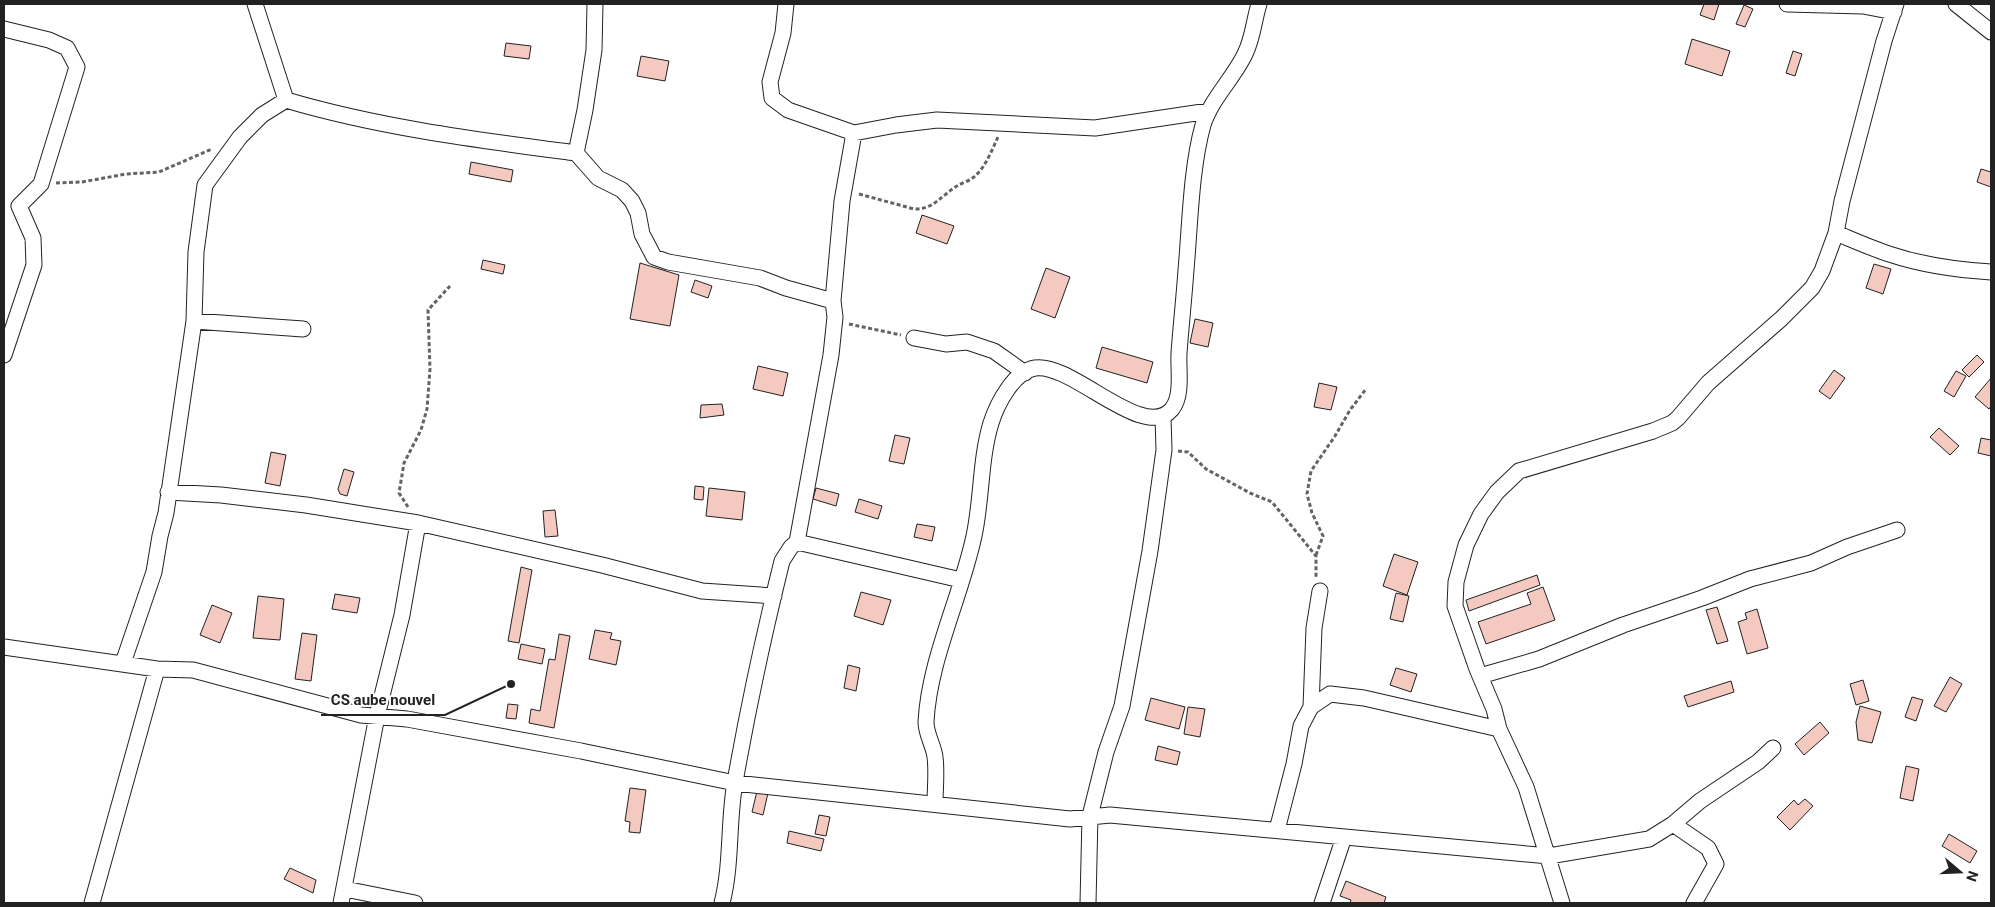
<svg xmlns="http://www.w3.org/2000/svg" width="1995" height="907" viewBox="0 0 1995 907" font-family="Roboto,sans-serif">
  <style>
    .building { fill: #f3c9c0; stroke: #222 }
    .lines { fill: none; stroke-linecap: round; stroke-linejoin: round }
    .street-casing { stroke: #222; stroke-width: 17 }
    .path { stroke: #646464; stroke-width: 3; stroke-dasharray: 4 2.5; stroke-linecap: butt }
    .street { stroke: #fff; stroke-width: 15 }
    .leader { fill: none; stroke: #222; stroke-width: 2 }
    .callout-dot { fill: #222; stroke: #fff; stroke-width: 2 }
    .callout-label { font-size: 15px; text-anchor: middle; font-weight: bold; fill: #222; stroke: #fff; stroke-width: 4; stroke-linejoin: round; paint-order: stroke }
  </style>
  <rect width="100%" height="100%" fill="#fff"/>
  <path class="building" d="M1704,4H1719L1714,20L1700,15Z
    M1744,5L1753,9L1745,27L1736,24Z
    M1692,39L1730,51L1722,76L1685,64Z
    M506,43L531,46L529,59L504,56Z
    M1793,51L1802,54L1795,76L1786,73Z
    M641,56L669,61L665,81L637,76Z
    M471,162L513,170L511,182L469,174Z
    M1981,169L1991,172V187L1977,182Z
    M922,215L954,226L947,244L916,233Z
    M483,260L505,265L503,274L481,269Z
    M640,263L679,275L670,326L630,319Z
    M1874,264L1891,269L1883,294L1866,288Z
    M1046,268L1070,277L1055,318L1031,309Z
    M695,280L712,286L708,298L691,292Z
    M1195,319L1213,323L1208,347L1190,343Z
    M1102,347L1153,362L1147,383L1096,368Z
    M1977,355L1984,362L1969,377L1962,370Z
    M758,366L788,373L783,396L753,389Z
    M1834,370L1845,378L1830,399L1819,391Z
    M1956,371L1966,376L1954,397L1944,391Z
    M1991,378V406L1989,409L1975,397Z
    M1319,383L1337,387L1331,410L1314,407Z
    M722,404L724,415L700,418L701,405Z
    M1939,428L1959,446L1950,455L1930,437Z
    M895,435L910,438L904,464L889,461Z
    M1981,438L1991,440V456L1978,453Z
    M271,452L286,455L280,486L265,483Z
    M344,469L354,472L347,496L340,494L338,489Z
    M695,486L704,487L703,500L694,499Z
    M709,488L745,492L742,520L706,516Z
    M816,488L839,494L836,506L813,499Z
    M859,499L882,506L878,519L855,512Z
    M555,510L558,536L545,537L543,511Z
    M917,524L935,527L932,541L914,537Z
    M1394,554L1418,562L1407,595L1383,586Z
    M521,567L532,570L519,643L508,641Z
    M1537,575L1540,585L1469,611L1466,600Z
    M1543,587L1555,620L1486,644L1478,622L1531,604L1527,593Z
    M861,592L891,600L883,625L854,616Z
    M1396,593L1409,596L1403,622L1390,619Z
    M335,594L360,598L357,613L332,609Z
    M258,596L284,599L280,640L253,638Z
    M212,605L232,613L220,643L200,635Z
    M1717,607L1728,641L1717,644L1706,610Z
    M1757,609L1768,648L1747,654L1738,622L1747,619L1745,613Z
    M595,630L612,633L610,639L621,641L616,665L589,659Z
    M302,633L317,635L311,681L295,679Z
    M559,634L570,636L554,728L529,723L531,709L540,711L549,659L555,660Z
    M521,644L545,649L542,664L518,659Z
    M848,665L860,668L856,691L844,688Z
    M1396,668L1417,674L1411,692L1390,685Z
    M1950,677L1962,684L1946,712L1934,706Z
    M1863,680L1869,701L1856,705L1850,684Z
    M1731,681L1734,692L1688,707L1684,696Z
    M1912,697L1923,700L1916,721L1905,717Z
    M1151,698L1185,707L1179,729L1145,720Z
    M508,704L518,705L516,719L506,718Z
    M1860,706L1881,712L1872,743L1858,740L1856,722Z
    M1188,707L1205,709L1200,737L1184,734Z
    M1820,722L1829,733L1804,755L1795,744Z
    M1158,746L1180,752L1177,765L1155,760Z
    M1906,766L1919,769L1913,801L1900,798Z
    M630,788L646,790L640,833L629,832L630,822L625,821Z
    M757,791L768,793L763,815L752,812Z
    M1805,799L1813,806L1790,830L1777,817L1794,800L1798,805Z
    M819,815L830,817L826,836L815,834Z
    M789,831L824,839L821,851L787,843Z
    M1949,834L1977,851L1970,863L1942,846Z
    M290,868L316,880L313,893L284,879Z
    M1346,881L1386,897L1384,903H1350L1351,900L1340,896Z"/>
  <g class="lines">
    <g class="street-casing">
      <path id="street" d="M255,4L286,100
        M786,4L783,33L770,82L772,98L788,110L854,133L896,125L937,120L1095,128L1209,111
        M1787,4L1863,6L1894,12
        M1956,4L1991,32
        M4,29L49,40L67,48L77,67L41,184L19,206L33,238L34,265L4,355
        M576,153L598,178L622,190L632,201L638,213L642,234L654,257L668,262L760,278L786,288L833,301
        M1836,233C1853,240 1871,248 1889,254C1922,265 1957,270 1991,272
        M194,321L303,329
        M914,338L946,344L967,342L994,351L1025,373
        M168,492L221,495L306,505L418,523L602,565L702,591L774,596
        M797,542L961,580
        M4,647L157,669L193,670L361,715L407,719L581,751L735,783L1070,819L1110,815L1549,856L1649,839L1673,824L1708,848L1716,864L1694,903
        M123,663L154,572L160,536L166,513L194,321L196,252L205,185L240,137L262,115L286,100C381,128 478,140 576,153L585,110L594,50L595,4
        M1480,676L1539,659L1623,625L1702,598L1750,579L1811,563L1847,547L1897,530
        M1311,707L1314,628L1320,591
        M935,804C935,789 937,772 935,757C934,746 926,735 926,722C929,660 961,597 974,536C982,499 980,459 991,423C997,404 1014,371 1035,368C1072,362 1144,443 1172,409C1183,395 1178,370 1179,353C1181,326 1184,298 1186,270C1190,225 1191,168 1203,125C1211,99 1233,79 1245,54C1253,38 1254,20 1259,4
        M1673,824L1700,801L1758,762L1773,748
        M1277,830L1294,764L1301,726L1311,707L1330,694L1364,698L1499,729
        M345,889L415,903
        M92,903L157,669
        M341,903L377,716L402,615L418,523
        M722,903C732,864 728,822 735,782C748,708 764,634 782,561L791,547L797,542L831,355L835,317L833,301L842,201L854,133
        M1088,903L1090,816L1106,752L1122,706L1150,551L1164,450L1163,417
        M1322,903L1344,837
        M1562,903L1526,787L1499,729L1494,709L1477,669L1455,606L1456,582L1466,545L1481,514L1497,492L1519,471L1653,431L1672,423L1678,418L1708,383L1781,319L1812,288L1822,271L1836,233L1842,201L1884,41L1896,4"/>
    </g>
    <path class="path" d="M56,183L82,182L126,174L159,172L212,149
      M859,194L914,209C933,210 942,195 957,186C962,183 969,181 974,177C985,168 992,150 998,137
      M849,324L901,335
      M1178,451L1188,452L1206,469L1250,493L1272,502L1316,556V579
      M408,507L399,493L404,463L421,430L427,409L430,369L428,310L450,286
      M1316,555L1323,536L1312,513L1307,494L1311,471L1335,436L1350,410L1366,389"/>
    <use href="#street" class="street"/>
  </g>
  <path class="leader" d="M511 684L445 715H321"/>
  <circle class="callout-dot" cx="511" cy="684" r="5"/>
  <g class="callout-label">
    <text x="383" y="705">CS aube nouvel</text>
  </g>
  <rect width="1995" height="907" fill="none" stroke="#222222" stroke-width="10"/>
  <g transform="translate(1960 872) rotate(109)" stroke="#ffffff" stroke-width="4" paint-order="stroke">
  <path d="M0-4L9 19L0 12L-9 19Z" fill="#222222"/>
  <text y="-8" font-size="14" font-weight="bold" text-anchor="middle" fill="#222222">N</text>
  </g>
</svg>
